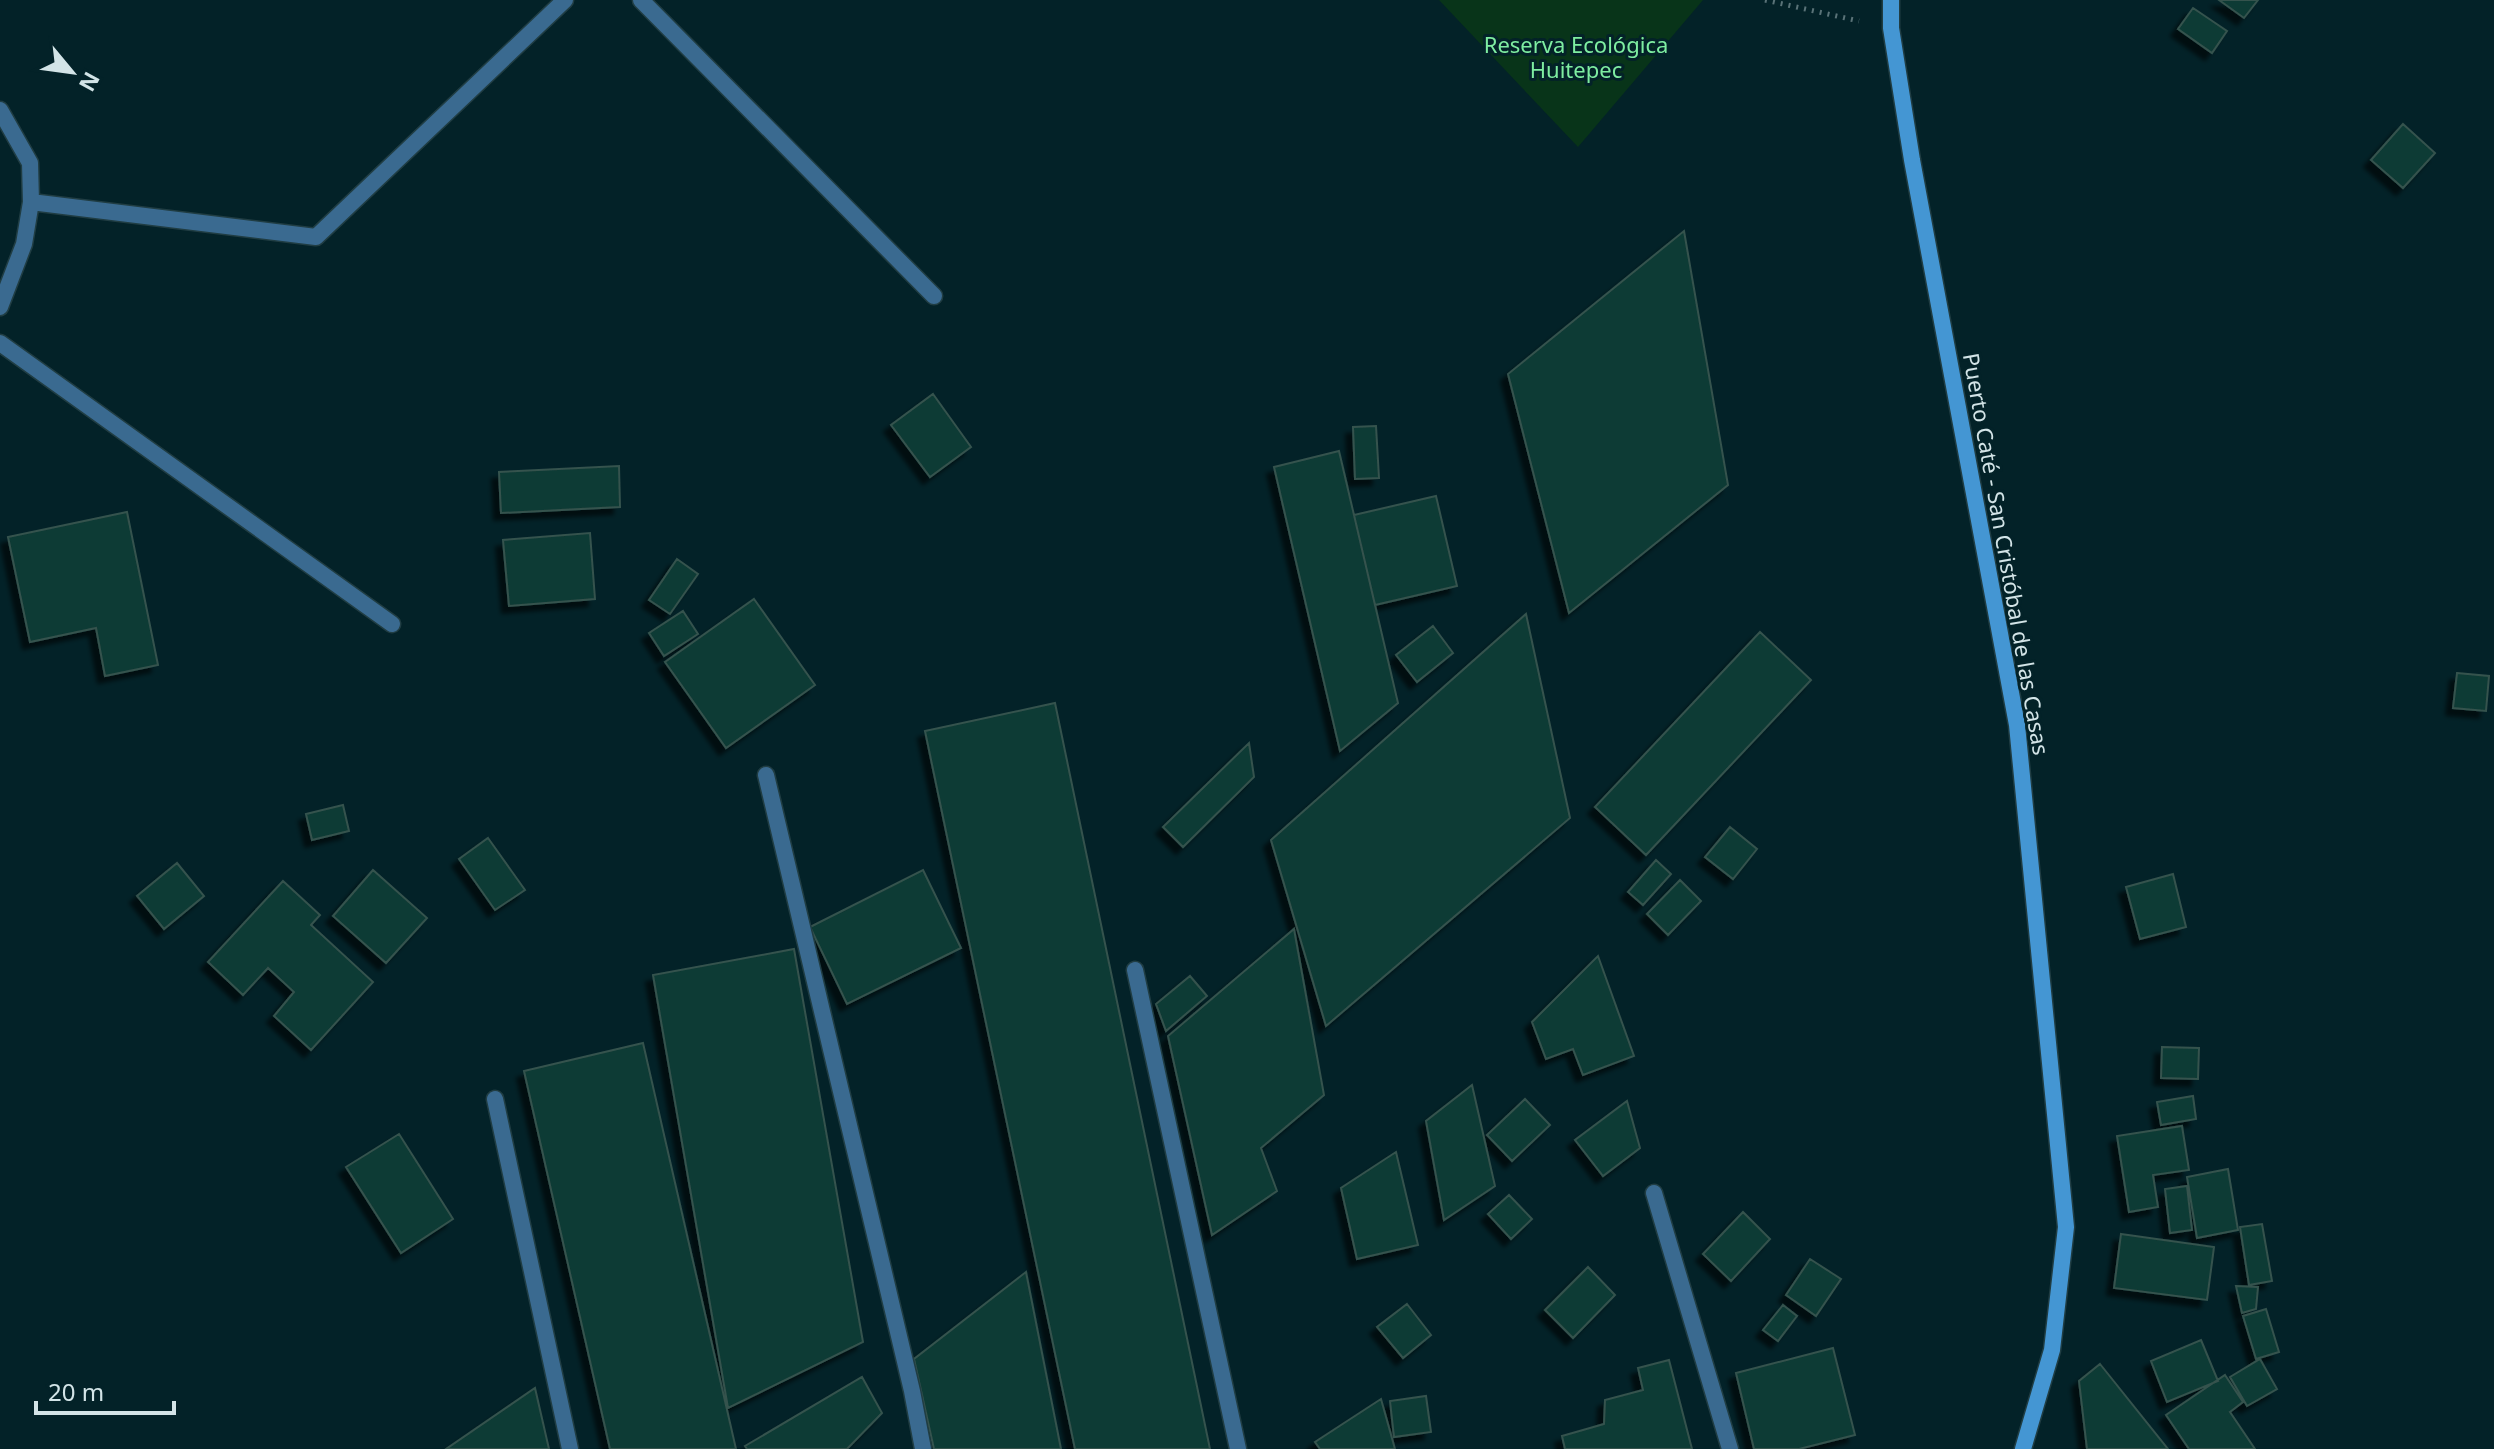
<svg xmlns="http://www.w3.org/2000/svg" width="2494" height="1449" viewBox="0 0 2494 1449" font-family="'Noto Sans',sans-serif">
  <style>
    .green { fill: #083419 }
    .building { fill: #0f3a34; stroke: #35534e; stroke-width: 2; filter: url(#shadow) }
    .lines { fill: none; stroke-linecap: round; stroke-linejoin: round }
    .street-casing { stroke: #203d43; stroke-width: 19 }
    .secondary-casing { stroke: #203d43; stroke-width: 19 }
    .path { stroke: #5a7378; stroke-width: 5; stroke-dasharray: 2 6; stroke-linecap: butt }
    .street { stroke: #3a6a90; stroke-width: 16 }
    .secondary { stroke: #4496d3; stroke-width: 16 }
    .labels { text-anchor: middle; stroke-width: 6; stroke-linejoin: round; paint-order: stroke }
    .park-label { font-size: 22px; fill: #7eeda1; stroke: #032228 }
    .street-label { font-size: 22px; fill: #d3e4e7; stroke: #032228 }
  </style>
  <defs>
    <filter id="shadow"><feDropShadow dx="-7" dy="7" stdDeviation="2" flood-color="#0009"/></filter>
  </defs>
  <rect width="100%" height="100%" fill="#032228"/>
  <path class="green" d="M1439,0H1703L1578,147Z"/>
  <path class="building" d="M2219,0H2258L2244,18Z
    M2193,8L2227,31L2212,53L2178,29Z
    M2403,124L2435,153L2403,188L2371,160Z
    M1684,231L1728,485L1569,613L1508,374Z
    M933,394L971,447L930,477L891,425Z
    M1376,426L1379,478L1355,479L1353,427Z
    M1339,451L1398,703L1340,751L1274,467Z
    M619,466L620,507L501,513L499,472Z
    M1436,496L1457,586L1375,605L1354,515Z
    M127,512L158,665L105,676L96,628L30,642L8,537Z
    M590,533L595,599L509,606L503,540Z
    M677,559L698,574L670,614L649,600Z
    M754,599L815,685L726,748L665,662Z
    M683,611L698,634L664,656L649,633Z
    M1526,614L1570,818L1326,1026L1271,840Z
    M1433,626L1453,653L1417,682L1396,655Z
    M1760,632L1811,680L1646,855L1595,807Z
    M2457,673L2489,676L2486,711L2453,708Z
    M1055,703L1210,1449H1075L925,731Z
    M1249,743L1254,777L1183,847L1163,827Z
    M343,805L349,831L312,840L306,814Z
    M1730,827L1757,849L1733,879L1705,857Z
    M488,838L525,890L495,910L459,859Z
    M1656,860L1671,874L1643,905L1628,892Z
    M177,863L204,896L164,929L137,896Z
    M373,870L427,918L386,963L333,916Z
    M923,870L961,948L847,1004L810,927Z
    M2173,874L2186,927L2140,939L2126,887Z
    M1680,880L1701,901L1668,935L1647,914Z
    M283,881L320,915L311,925L373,982L311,1050L274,1016L294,992L268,968L243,995L208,962Z
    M1294,929L1324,1095L1261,1148L1277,1191L1212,1235L1168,1036Z
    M794,949L863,1342L728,1408L653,975Z
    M1598,956L1634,1056L1583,1075L1573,1049L1546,1059L1532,1022Z
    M1190,976L1207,996L1166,1031L1156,1004Z
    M643,1043L736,1449H610L524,1071Z
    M2162,1047L2199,1048L2198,1079L2161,1078Z
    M1472,1085L1495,1186L1444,1220L1426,1121Z
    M2193,1096L2196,1119L2161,1125L2157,1102Z
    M1525,1099L1550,1125L1512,1161L1487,1135Z
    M1627,1101L1640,1148L1603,1176L1575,1140Z
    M2182,1126L2189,1170L2153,1175L2158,1207L2129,1212L2117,1136Z
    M399,1134L453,1219L401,1253L346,1167Z
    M1396,1152L1418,1245L1357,1259L1341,1188Z
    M2228,1169L2238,1230L2197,1238L2187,1177Z
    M2187,1186L2192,1230L2170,1233L2165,1189Z
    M1509,1195L1532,1219L1511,1239L1488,1214Z
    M1743,1212L1770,1239L1731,1281L1703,1254Z
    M2262,1224L2272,1281L2249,1285L2240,1227Z
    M2121,1234L2214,1247L2207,1300L2114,1288Z
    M1810,1259L1841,1279L1816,1316L1786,1295Z
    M1588,1267L1615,1295L1573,1338L1545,1310Z
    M1026,1272L1061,1449H934L914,1359Z
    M2236,1286L2258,1287L2256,1309L2242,1313Z
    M1407,1304L1431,1335L1403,1358L1377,1327Z
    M1783,1305L1797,1316L1778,1341L1763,1330Z
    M2266,1309L2279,1352L2256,1359L2243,1316Z
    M2201,1340L2218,1381L2167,1402L2151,1361Z
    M1833,1348L1855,1435L1799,1449H1754L1736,1373Z
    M2260,1359L2277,1389L2247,1406L2230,1377Z
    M1669,1360L1692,1449H1565L1562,1436L1604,1424L1605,1400L1643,1390L1638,1368Z
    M2100,1364L2168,1449H2087L2079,1381Z
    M2225,1375L2243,1402L2230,1412L2255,1449H2189L2166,1415Z
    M862,1377L882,1413L847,1449H747L745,1446Z
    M535,1388L549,1449H446Z
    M1426,1396L1431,1432L1394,1437L1390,1401Z
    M1381,1399L1395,1449H1320L1315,1442Z"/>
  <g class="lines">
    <g class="street-casing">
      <path id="street" d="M641,0L934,296
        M0,110L30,163L31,202L24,244L0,307
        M31,202L316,237L565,0
        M0,343L392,624
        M766,775L912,1391L923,1449
        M1135,970L1238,1449
        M495,1099L570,1449
        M1654,1193L1730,1449"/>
    </g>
    <g class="secondary-casing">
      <path id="secondary" d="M1891,0V28L1912,160L2017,725L2066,1227L2052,1350L2023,1449"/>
    </g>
    <path class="path" d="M1765,0L1859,21"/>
    <use href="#street" class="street"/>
    <use href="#secondary" class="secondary"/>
  </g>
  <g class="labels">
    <g class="park-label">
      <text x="1576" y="53">Reserva Ecológica<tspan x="1576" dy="25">Huitepec</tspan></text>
    </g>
    <g class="street-label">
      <text transform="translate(2006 554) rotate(80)" y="8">Puerto Caté - San Cristóbal de las Casas</text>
    </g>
  </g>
  <g transform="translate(72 72) rotate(119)" stroke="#032228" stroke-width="6" paint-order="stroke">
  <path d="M0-6L14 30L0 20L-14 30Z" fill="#d3e4e7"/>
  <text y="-12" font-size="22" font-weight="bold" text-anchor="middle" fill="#d3e4e7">N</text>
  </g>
  <path d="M36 1401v12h138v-12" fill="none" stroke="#d3e4e7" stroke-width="4"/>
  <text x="48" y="1401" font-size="24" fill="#d3e4e7" stroke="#032228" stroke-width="6" paint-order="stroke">20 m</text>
</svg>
